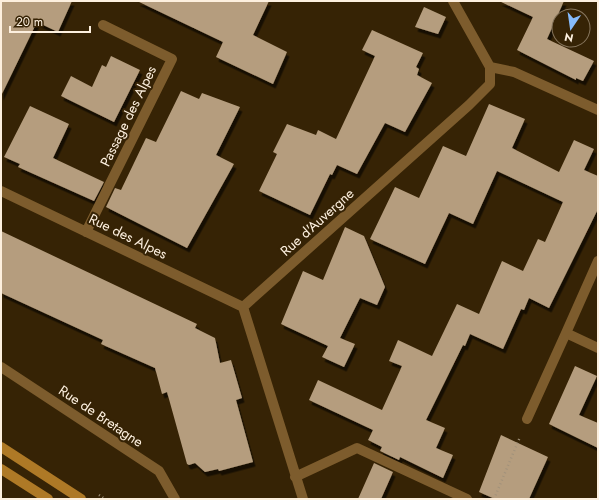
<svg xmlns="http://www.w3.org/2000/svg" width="599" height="500" viewBox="0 0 599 500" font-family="Jost,sans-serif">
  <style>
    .building { fill: #b59d7e; filter: url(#shadow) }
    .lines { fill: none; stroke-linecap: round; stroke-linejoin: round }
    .path { stroke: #a2927b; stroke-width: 2.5; stroke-dasharray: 1 3; stroke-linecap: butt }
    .street { stroke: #7d5c2d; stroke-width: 10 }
    .secondary { stroke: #ae7926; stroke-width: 10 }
    .labels { text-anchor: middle; stroke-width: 4; stroke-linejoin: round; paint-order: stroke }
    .street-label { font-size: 14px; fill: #fdf0df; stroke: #362305 }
  </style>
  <defs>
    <filter id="shadow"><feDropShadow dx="2.5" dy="4.5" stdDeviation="0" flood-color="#0009"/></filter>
  </defs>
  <rect width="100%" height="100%" fill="#362305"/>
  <path class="building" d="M1,1H72L58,32L37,22L1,96Z
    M137,1H269L253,35L287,52L273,84L216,57L223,42Z
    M499,1H564L547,39L594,61L583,81L576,78V80L517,50L533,17Z
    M424,7L446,17L438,34L415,27Z
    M372,30L423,53L416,67L419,69L417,75L432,83L405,132L385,123L357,174L337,165L332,175L330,174L310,215L259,191L277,154L273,152L287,124L316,135L318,130L336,139L375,56L362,50Z
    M111,56L140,70L114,122L61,96L71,76L92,87L102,65L106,67Z
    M181,91L199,99L202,93L240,107L216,155L234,164L187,248L106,207L115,188L121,190L146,138L156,142Z
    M489,104L525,119L512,148L559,172L574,140L594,149L584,170L598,176V209L549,308L529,298L524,310L521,309L503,349L470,334L465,346L463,345L426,420L445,428L436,448L453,455L443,478L400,457L399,460L380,451L382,447L368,440L373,430L309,400L318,380L382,410L402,366L389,361L398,340L432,356L457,304L479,314L502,261L523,271L538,239L545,242L563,202L497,171L473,224L449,213L425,264L370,239L395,187L419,198L443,146L466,156Z
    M30,106L69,124L53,158L104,182L94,201L18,167L20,164L4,157Z
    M345,227L364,236L385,287L377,305L360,298L340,338L355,344L344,367L322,357L328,346L281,324L303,271L323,280Z
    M1,231L197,324L195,328L215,338L220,363L231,360L242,398L236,400L253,462L219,471L218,469L205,472L195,463L189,465L187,464L167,392L162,394L155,368L101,344L103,340L1,293Z
    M575,366L597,376L579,415L598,423V448L549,424Z
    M501,435L548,457L529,499H495L479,492Z
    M374,463L393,472L381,499H358Z"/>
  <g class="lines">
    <path class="path" d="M99,495L105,499
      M494,499L520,437"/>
    <path class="street" d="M490,67L514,72L598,110
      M1,191L243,307
      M86,232L172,59L103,25
      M598,261L566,333L598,348
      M1,367L159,471L175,499
      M527,419L566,333
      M295,477L357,448L467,499
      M303,499L243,307L469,105L490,84V67L453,1"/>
    <path class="secondary" d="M1,447L81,499
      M1,469L48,499"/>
  </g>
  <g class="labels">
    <g class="street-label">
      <text transform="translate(128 116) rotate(-64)" y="5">Passage des Alpes</text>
      <text transform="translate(317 222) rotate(-42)" y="5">Rue d'Auvergne</text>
      <text transform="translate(128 236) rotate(26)" y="5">Rue des Alpes</text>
      <text transform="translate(101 416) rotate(34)" y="5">Rue de Bretagne</text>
    </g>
  </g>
  <rect width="599" height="500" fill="none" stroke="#fdf0df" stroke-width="4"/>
  <g transform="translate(571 28) rotate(193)"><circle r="19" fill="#362305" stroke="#86755c"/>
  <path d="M0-3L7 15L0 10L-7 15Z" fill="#86bbfb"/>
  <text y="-6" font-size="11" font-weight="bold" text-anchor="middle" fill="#fdf0df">N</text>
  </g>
  <path d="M10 26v6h80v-6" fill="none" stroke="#fdf0df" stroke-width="2"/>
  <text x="16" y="26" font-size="12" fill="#fdf0df" stroke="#362305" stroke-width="3" paint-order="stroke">20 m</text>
</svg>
